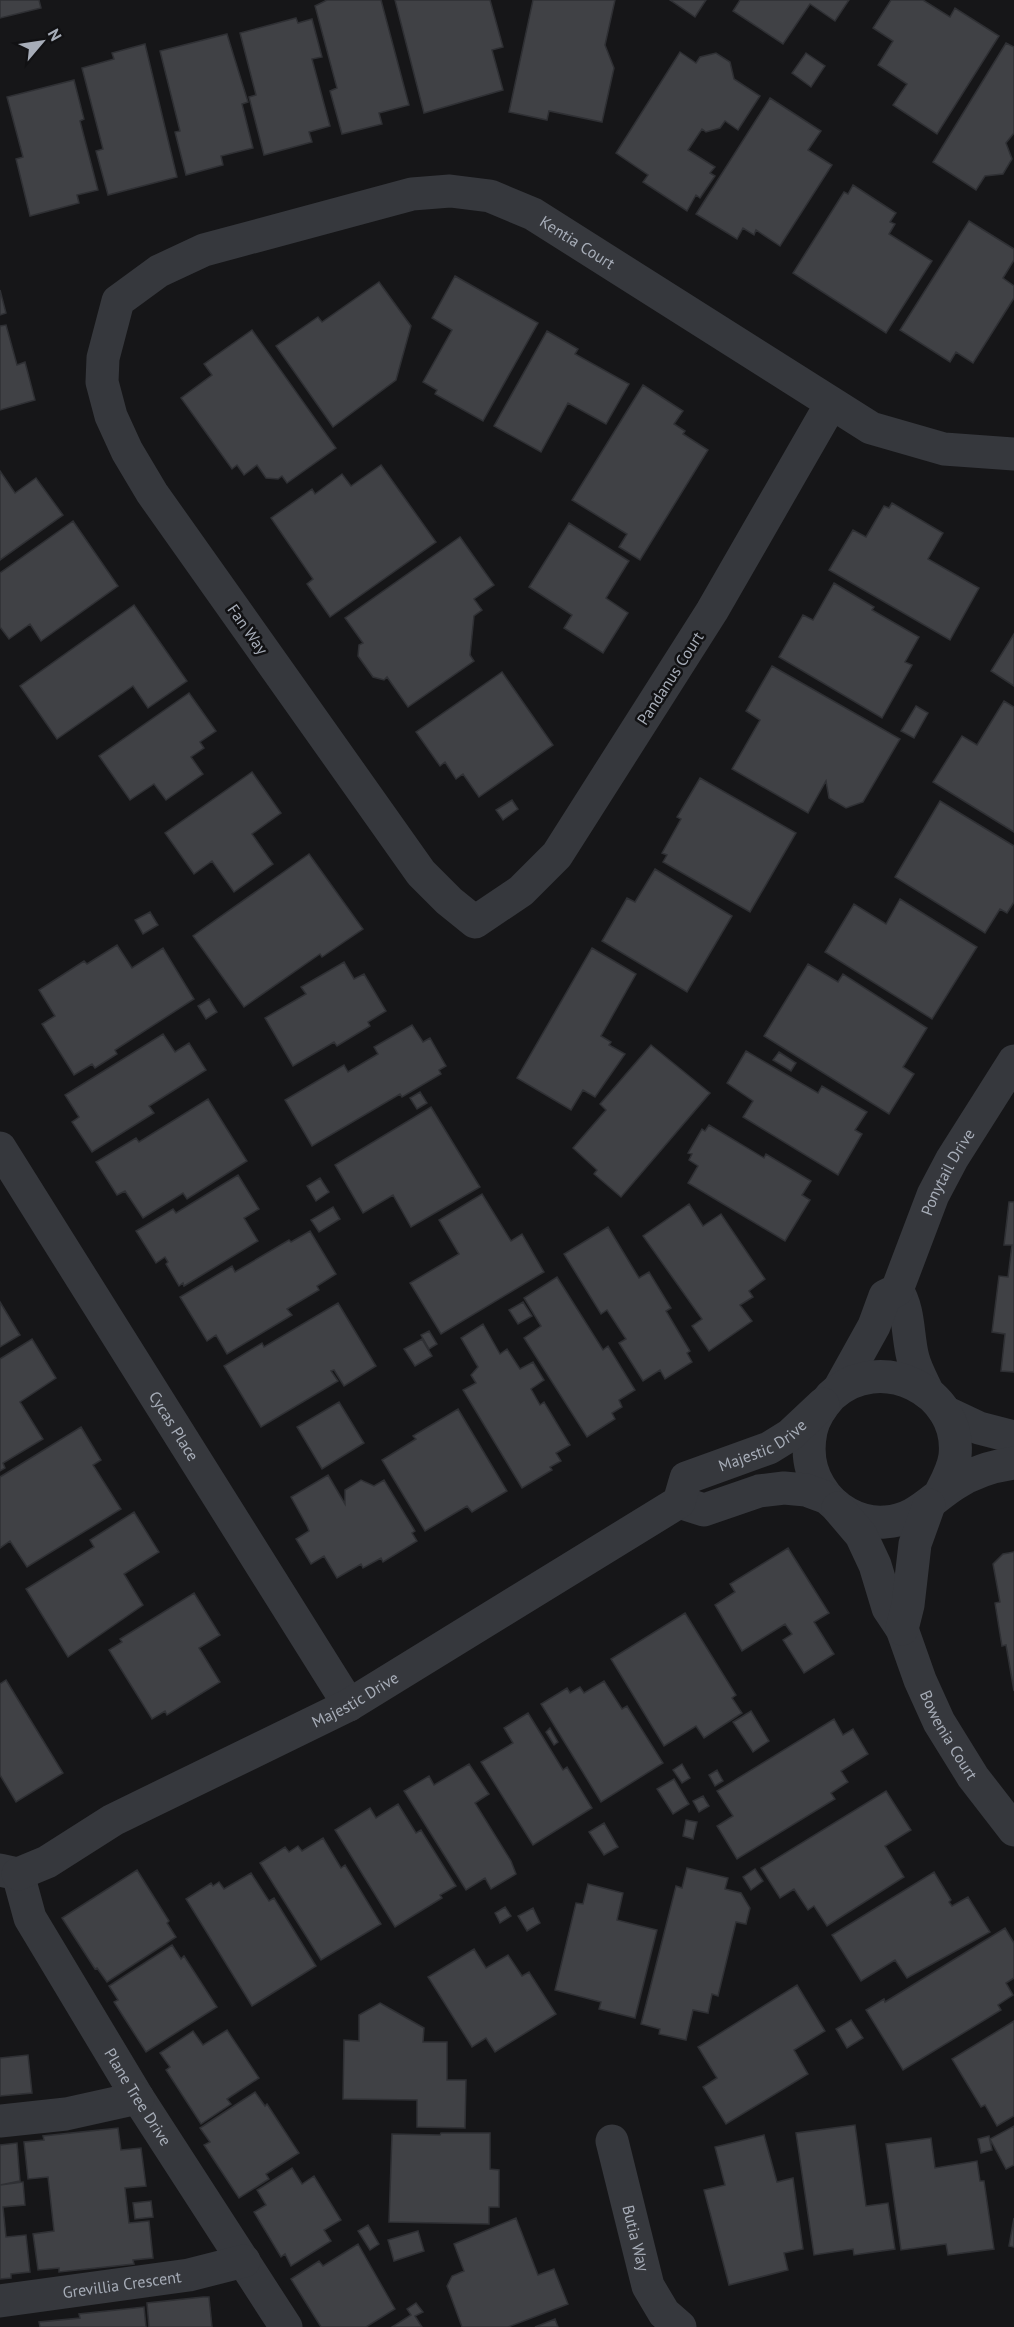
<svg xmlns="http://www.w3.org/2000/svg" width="1014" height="2327" viewBox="0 0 1014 2327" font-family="'PT Sans',sans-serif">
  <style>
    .building { fill: #404145; stroke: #2f3034; stroke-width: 1.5 }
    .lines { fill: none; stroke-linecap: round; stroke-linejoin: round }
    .minor { stroke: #36383d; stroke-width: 33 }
    .labels { text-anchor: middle; stroke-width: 5; stroke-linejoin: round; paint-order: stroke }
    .street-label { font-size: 16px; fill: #a7adb8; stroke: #111113 }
  </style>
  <rect width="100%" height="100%" fill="#161618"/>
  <path class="building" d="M0,0H39L41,8L0,18Z
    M327,0H381L409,105L379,113L382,124L342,134L330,91L337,88L315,6Z
    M395,0H490L503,47L492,50L503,90L424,113Z
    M533,0H615L605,45L614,68L602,122L549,111L547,120L509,112Z
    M670,0H706L695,17Z
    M740,0H849L835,21L810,4L783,44L733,11Z
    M891,0H923L950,17L955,8L999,36L937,134L893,105L907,84L878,65L893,41L873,28Z
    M296,18L298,23L312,19L322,57L312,59L330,126L309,132L312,142L264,155L249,97L256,95L240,33Z
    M227,34L248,102L242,104L253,148L221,156L223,165L186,175L175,132L180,131L160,51Z
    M1006,43L1014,47V133L1006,143L1012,159L1003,174L985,176L976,190L933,162Z
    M145,44L177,177L108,195L96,151L103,149L82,68L114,59L112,53Z
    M680,52L696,63L700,57L716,53L730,62L734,79L760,96L738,130L725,121L720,128L706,132L702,129L688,150L715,167L710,173L715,176L700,198L696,195L687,211L643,182L648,175L616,153Z
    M806,53L825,66L811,87L792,73Z
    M74,80L84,119L80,121L98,190L77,195L79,203L30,216L16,159L23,157L7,97Z
    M770,98L821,131L808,150L832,165L780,246L756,230L754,235L743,228L737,239L696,214Z
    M853,185L896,213L890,222L895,224L889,234L932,261L886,333L793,273L844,192L848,194Z
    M969,221L1014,249V260L1003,278L1014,286V298L973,363L956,352L950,362L900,330Z
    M455,276L538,323L483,421L435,394L437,390L423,382L452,330L432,318Z
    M379,282L411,326L396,380L333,427L276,346L318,317L322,322Z
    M0,290L6,313L0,315Z
    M6,325L17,365L25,362L35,400L0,410V326Z
    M252,330L336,448L287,483L282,476L278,479L266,478L257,465L244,475L237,465L232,469L181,398L212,375L204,364Z
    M547,331L578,349L575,354L629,384L606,424L568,403L541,452L494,426Z
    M643,385L683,411L674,424L685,431L683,434L708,450L640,560L619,547L627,534L572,500Z
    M381,465L436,542L330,617L307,584L313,579L271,518L312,489L315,494L342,474L351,486Z
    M0,471L15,493L36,478L63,515L0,560Z
    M892,503L943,533L928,559L979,588L950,640L829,570L853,530L866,537L884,506L889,508Z
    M73,521L118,586L41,641L30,624L9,639L0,627V573Z
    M569,523L629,561L606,598L628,613L603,653L564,628L572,615L529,587Z
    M460,537L494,585L474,599L482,610L474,616L470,655L474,661L408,707L387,677L384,680L373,677L358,656L359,645L363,643L345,618Z
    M834,583L874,607L872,610L919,637L905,662L912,665L882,718L779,657L803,615L813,620Z
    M134,605L187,681L148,708L133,686L57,739L20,686Z
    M1014,634V686L991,671Z
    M772,666L900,739L863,802L846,808L829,798L826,781L808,813L732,769L760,720L746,711Z
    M502,672L553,745L479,797L463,774L456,779L445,762L440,766L416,732Z
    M189,693L216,731L200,742L204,748L191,757L203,774L166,800L154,784L130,800L99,756Z
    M1004,701L1014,707V832L933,782L962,736L977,745Z
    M916,706L928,713L914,738L901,731Z
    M252,772L281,813L252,834L273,864L234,892L212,861L194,874L165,833Z
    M700,778L796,833L750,912L663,862L667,855L662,853L681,819L677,817Z
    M512,800L518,809L503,820L496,810Z
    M940,801L1014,846V902L1007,913L1000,909L985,933L895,877Z
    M309,854L363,929L322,957L320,954L244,1007L193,936Z
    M655,869L732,916L687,992L602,941L627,898L635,902Z
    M900,899L977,947L932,1019L825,952L854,904L886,924Z
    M150,912L158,925L143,934L135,920Z
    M117,945L132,968L163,948L194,999L115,1050L117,1054L95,1068L92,1064L74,1075L42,1024L55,1016L39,990L84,961L87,964Z
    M592,948L636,974L601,1036L611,1042L609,1045L625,1054L595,1097L583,1090L571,1110L517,1078Z
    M344,962L354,979L364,974L386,1011L368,1022L370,1026L337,1046L334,1042L293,1066L265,1018L306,994L301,987Z
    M808,964L838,982L843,974L927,1028L903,1067L914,1074L889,1114L764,1036Z
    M209,999L217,1012L206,1019L198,1006Z
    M412,1025L423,1042L430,1038L446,1066L439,1070L441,1074L402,1097L400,1094L312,1146L285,1100L344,1065L348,1072L378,1054L374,1047Z
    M163,1034L175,1052L189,1043L206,1070L149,1106L154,1113L92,1152L72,1122L79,1117L65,1095Z
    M651,1045L710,1093L621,1197L594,1174L597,1170L573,1148L606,1110L600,1104Z
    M746,1051L818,1093L822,1086L867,1112L855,1130L862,1134L838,1175L743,1117L753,1101L727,1083Z
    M779,1052L796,1063L791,1071L773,1060Z
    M420,1092L427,1103L417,1109L410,1098Z
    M208,1099L247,1161L187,1199L183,1193L143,1218L125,1191L117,1195L96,1162L136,1138L139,1142Z
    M431,1107L480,1187L411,1227L393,1195L363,1213L335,1165Z
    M709,1125L764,1158L766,1154L811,1181L802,1195L810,1200L785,1241L688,1183L698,1166L689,1160L692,1154L688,1153L702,1129L705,1131Z
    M238,1175L259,1209L244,1218L258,1241L184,1286L183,1283L179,1286L166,1264L168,1262L165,1257L156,1263L136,1231L173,1209L176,1213Z
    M320,1178L329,1192L316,1201L307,1186Z
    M482,1194L511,1241L522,1234L544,1272L441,1334L410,1283L459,1254L439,1220Z
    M1009,1202H1014V1372L1001,1371L1005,1334L992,1332L999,1276L1008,1277L1012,1245H1004Z
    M689,1204L703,1226L721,1214L765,1279L749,1291L753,1297L740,1305L752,1321L709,1351L692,1326L702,1319L643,1236Z
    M333,1207L340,1219L319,1232L311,1220Z
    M608,1227L639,1278L649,1272L671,1308L666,1311L690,1351L687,1353L692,1362L665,1379L660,1370L643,1381L619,1343L626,1339L607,1310L601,1314L564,1254Z
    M310,1231L336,1274L317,1286L319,1290L287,1309L292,1315L227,1354L216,1335L207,1341L180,1297L232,1266L235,1272L289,1240L291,1242Z
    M557,1277L603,1350L608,1346L635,1390L619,1400L622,1407L612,1413L615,1419L587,1437L524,1338L541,1326L524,1298Z
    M0,1302L20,1335L0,1347Z
    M523,1302L532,1316L518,1324L509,1310Z
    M338,1303L376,1366L344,1386L334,1370L331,1371L338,1381L261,1427L224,1366L262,1343L264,1347Z
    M483,1324L500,1354L507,1349L520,1369L533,1362L544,1380L531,1389L540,1405L544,1402L570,1445L556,1453L561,1461L550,1467L552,1470L522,1488L463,1390L476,1383L471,1375L478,1367L461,1338Z
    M429,1331L437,1344L429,1349L421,1335Z
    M32,1339L56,1378L20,1402L43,1439L3,1463L5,1468L0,1471V1359Z
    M422,1339L432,1356L415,1366L404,1349Z
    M339,1402L364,1443L322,1469L297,1427Z
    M458,1409L507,1491L472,1512L467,1506L425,1531L382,1460L416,1439L413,1436Z
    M81,1427L101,1460L93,1465L121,1509L27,1567L10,1541L0,1548V1477Z
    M328,1475L345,1504V1490L361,1480L374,1486L384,1480L415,1531L412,1533L417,1541L383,1562L381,1558L363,1568L361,1564L337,1578L324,1556L311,1564L296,1539L309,1531L307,1526L291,1497Z
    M134,1512L159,1552L124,1574L143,1605L68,1657L26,1589L94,1547L90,1540Z
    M788,1548L829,1613L814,1622L834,1654L804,1673L783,1640L792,1634L785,1624L742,1651L715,1605L735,1592L730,1584Z
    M1014,1552V1691L1006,1645L1002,1646L995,1603L1000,1602L993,1564L1003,1554Z
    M194,1593L220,1635L199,1648L220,1682L167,1715L165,1711L152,1719L109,1650L122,1642L120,1639Z
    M685,1613L736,1695L732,1698L742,1713L704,1738L696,1726L664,1746L611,1659Z
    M6,1680L63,1773L16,1802L0,1775V1684Z
    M604,1681L622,1709L627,1706L663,1763L601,1802L541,1704L567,1688L570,1693L580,1687L584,1693Z
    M751,1711L769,1741L753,1752L733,1722Z
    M528,1713L563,1770L567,1767L592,1808L533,1845L481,1762L513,1743L504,1728Z
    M834,1719L843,1735L853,1729L868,1754L841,1771L848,1782L831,1793L835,1799L737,1859L717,1826L733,1816L717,1791Z
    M550,1728L558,1742L554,1745L546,1732Z
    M469,1764L489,1794L475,1803L511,1861L516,1874L491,1889L485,1878L466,1890L404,1791L429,1776L434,1785Z
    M682,1764L690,1778L682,1783L673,1770Z
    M717,1770L723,1781L715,1786L709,1775Z
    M674,1779L689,1804L673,1814L657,1789Z
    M886,1791L911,1830L885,1846L904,1877L827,1926L814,1906L808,1910L794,1889L780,1898L761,1868Z
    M703,1796L709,1806L699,1812L693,1801Z
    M398,1804L416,1833L421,1830L456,1886L440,1895L442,1898L395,1927L335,1830L370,1808L376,1818Z
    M686,1820L697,1822L693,1839L683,1836Z
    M604,1823L618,1847L604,1855L589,1832Z
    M323,1838L341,1868L345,1865L381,1924L321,1960L260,1863L285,1847L289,1852L298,1846L302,1851Z
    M687,1868L728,1878L725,1889L741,1893L750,1908L746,1924L736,1922L718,1996L712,1994L708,2013L693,2010L686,2040L659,2034L660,2029L641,2024L676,1886L682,1888Z
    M755,1869L763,1881L751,1890L743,1877Z
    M137,1870L169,1921L167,1923L176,1937L107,1982L97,1968L95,1969L62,1918Z
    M934,1872L951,1900L949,1902L952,1906L968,1897L990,1932L907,1978L895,1960L861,1981L832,1935Z
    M251,1873L269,1901L274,1898L316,1966L252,2006L186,1899L211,1883L213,1886L219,1882L224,1889Z
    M588,1884L623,1893L617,1920L657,1930L635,2018L599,2009L601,2002L555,1990L576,1903L583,1904Z
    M505,1907L511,1916L500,1923L495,1913Z
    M533,1908L540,1923L527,1931L518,1916Z
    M1005,1928L1014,1943V1978L1006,1983L1013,1995L998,2005L1001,2010L903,2070L866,2010L884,1999L885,2002Z
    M172,1945L181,1959L184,1956L217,2007L146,2052L114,2002L118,2000L109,1986Z
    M474,1949L486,1968L508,1955L522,1976L529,1972L556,2014L495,2052L486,2038L472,2047L428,1977Z
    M797,1985L825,2031L794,2050L808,2074L726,2124L703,2087L717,2078L698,2047Z
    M380,2003L424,2028L423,2042H447V2080H466L465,2128L417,2127V2100L343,2099L344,2040L359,2041V2015Z
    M851,2020L863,2038L847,2048L836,2029Z
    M1014,2021V2116L997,2126L985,2105L981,2107L952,2059Z
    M227,2030L259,2078L227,2099L231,2104L201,2124L166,2070L170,2067L160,2053L193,2031L203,2045Z
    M28,2055L32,2093L0,2096V2058Z
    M255,2092L265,2106L267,2104L299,2153L266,2174L269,2179L239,2198L204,2145L210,2142L200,2128Z
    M855,2125L866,2206L888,2203L895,2249L854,2255L853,2249L814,2255L796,2133Z
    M1014,2126V2165L1006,2169L990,2139Z
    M118,2128L121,2150L141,2148L146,2186L125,2188L129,2223L149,2221L153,2258L133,2260L134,2264L59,2272V2268L38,2270L33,2234L54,2231L48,2177L28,2179L24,2142L44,2140L43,2136Z
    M441,2133H490V2169L499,2170V2207H489V2224L389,2222L392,2134L440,2135Z
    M764,2135L777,2182L793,2178L803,2249L784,2253L788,2270L729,2285L704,2190L725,2185L715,2147Z
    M989,2136L992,2150L981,2153L978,2139Z
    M931,2138L935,2168L977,2161L980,2181H984L994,2249L948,2255L946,2244L901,2250L886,2144Z
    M17,2143L20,2181L0,2185L23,2182L25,2205L3,2207L6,2237L26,2235L30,2272L11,2274V2278L0,2279V2145Z
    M292,2168L302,2184L314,2176L341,2220L324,2230L331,2241L291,2266L285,2254L281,2257L254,2212L266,2205L257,2190Z
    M151,2201L153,2217L135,2219L133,2203Z
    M516,2218L538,2275L554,2269L568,2304L508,2327H462L447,2286L452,2276L464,2271L454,2244Z
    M1014,2218V2247L1009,2246Z
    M368,2225L379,2244L370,2250L358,2231Z
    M418,2231L424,2251L394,2261L388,2240Z
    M358,2244L395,2309L366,2327H321L291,2279L319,2261L323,2266Z
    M203,2297H209L212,2327H149L147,2303Z
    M416,2303L423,2312L415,2316L422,2327H392L411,2315L407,2309Z
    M144,2307L146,2327H40L39,2322L80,2318L79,2314Z
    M555,2319L558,2327H535Z"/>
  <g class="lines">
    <g class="minor">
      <path id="s1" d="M831,404L712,611L557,855L521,891L475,922L449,901L421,873L152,493L127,451L111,416L102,382L103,358L118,301L159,271L204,250L412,194L450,191L490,196L533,214L871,428L944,449L1014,454"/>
      <path id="s2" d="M0,1148L349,1705"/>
      <path d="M897,1290C910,1311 907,1335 913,1358C916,1370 923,1382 928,1393"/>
      <path id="s3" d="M839,1389L874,1326L885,1296L897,1290L933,1195L952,1159L1014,1061"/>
      <path d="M945,1412L979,1428L1014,1437"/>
      <path d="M940,1494C946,1482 953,1470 955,1456C962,1390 879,1351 831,1396C822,1406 814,1417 811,1431C807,1451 809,1470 820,1487C833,1509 859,1524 885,1522C915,1521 931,1499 955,1484C973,1472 992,1466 1014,1463"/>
      <path d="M679,1502L704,1510L759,1491L784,1488L806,1490L825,1497"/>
      <path id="s4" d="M838,1508L861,1535L875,1565L888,1608L902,1629L920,1680L939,1722L973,1777L1014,1830"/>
      <path d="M902,1629L908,1605L915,1544L929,1505"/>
      <path id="s5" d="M0,1870L18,1874L30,1918L138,2098L286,2327"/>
      <path id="s6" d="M18,1874L47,1862L113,1820L349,1705L679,1502L686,1478L769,1448L790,1435L823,1404"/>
      <path d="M0,2121L66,2114L138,2098"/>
      <path id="s7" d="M612,2141L648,2286L664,2313L680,2327"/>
      <path id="s8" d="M0,2301L189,2275L244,2261"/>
    </g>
  </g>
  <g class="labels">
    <g class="street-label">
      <text dy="6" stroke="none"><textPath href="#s1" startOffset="1872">Kentia Court</textPath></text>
      <text transform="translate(248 629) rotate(55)" y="6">Fan Way</text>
      <text transform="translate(670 678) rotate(-57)" y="6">Pandanus Court</text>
      <text dy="6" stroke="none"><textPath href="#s3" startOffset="246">Ponytail Drive</textPath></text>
      <text dy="6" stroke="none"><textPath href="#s2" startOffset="328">Cycas Place</textPath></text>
      <text dy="6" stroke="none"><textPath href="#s6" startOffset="868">Majestic Drive</textPath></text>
      <text dy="6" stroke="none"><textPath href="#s6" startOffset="380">Majestic Drive</textPath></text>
      <text dy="6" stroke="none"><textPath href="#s4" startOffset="255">Bowenia Court</textPath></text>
      <text dy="6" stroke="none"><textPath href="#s5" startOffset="273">Plane Tree Drive</textPath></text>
      <text dy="6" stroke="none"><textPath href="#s7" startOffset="100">Butia Way</textPath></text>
      <text dy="6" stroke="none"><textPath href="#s8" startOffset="123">Grevillia Crescent</textPath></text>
    </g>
  </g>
  <g transform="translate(42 42) rotate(61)" stroke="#111113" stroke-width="4.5" paint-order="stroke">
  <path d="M0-4.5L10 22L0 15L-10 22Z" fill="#a7adb8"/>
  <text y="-9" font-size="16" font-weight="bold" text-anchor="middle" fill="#a7adb8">N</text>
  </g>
</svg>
